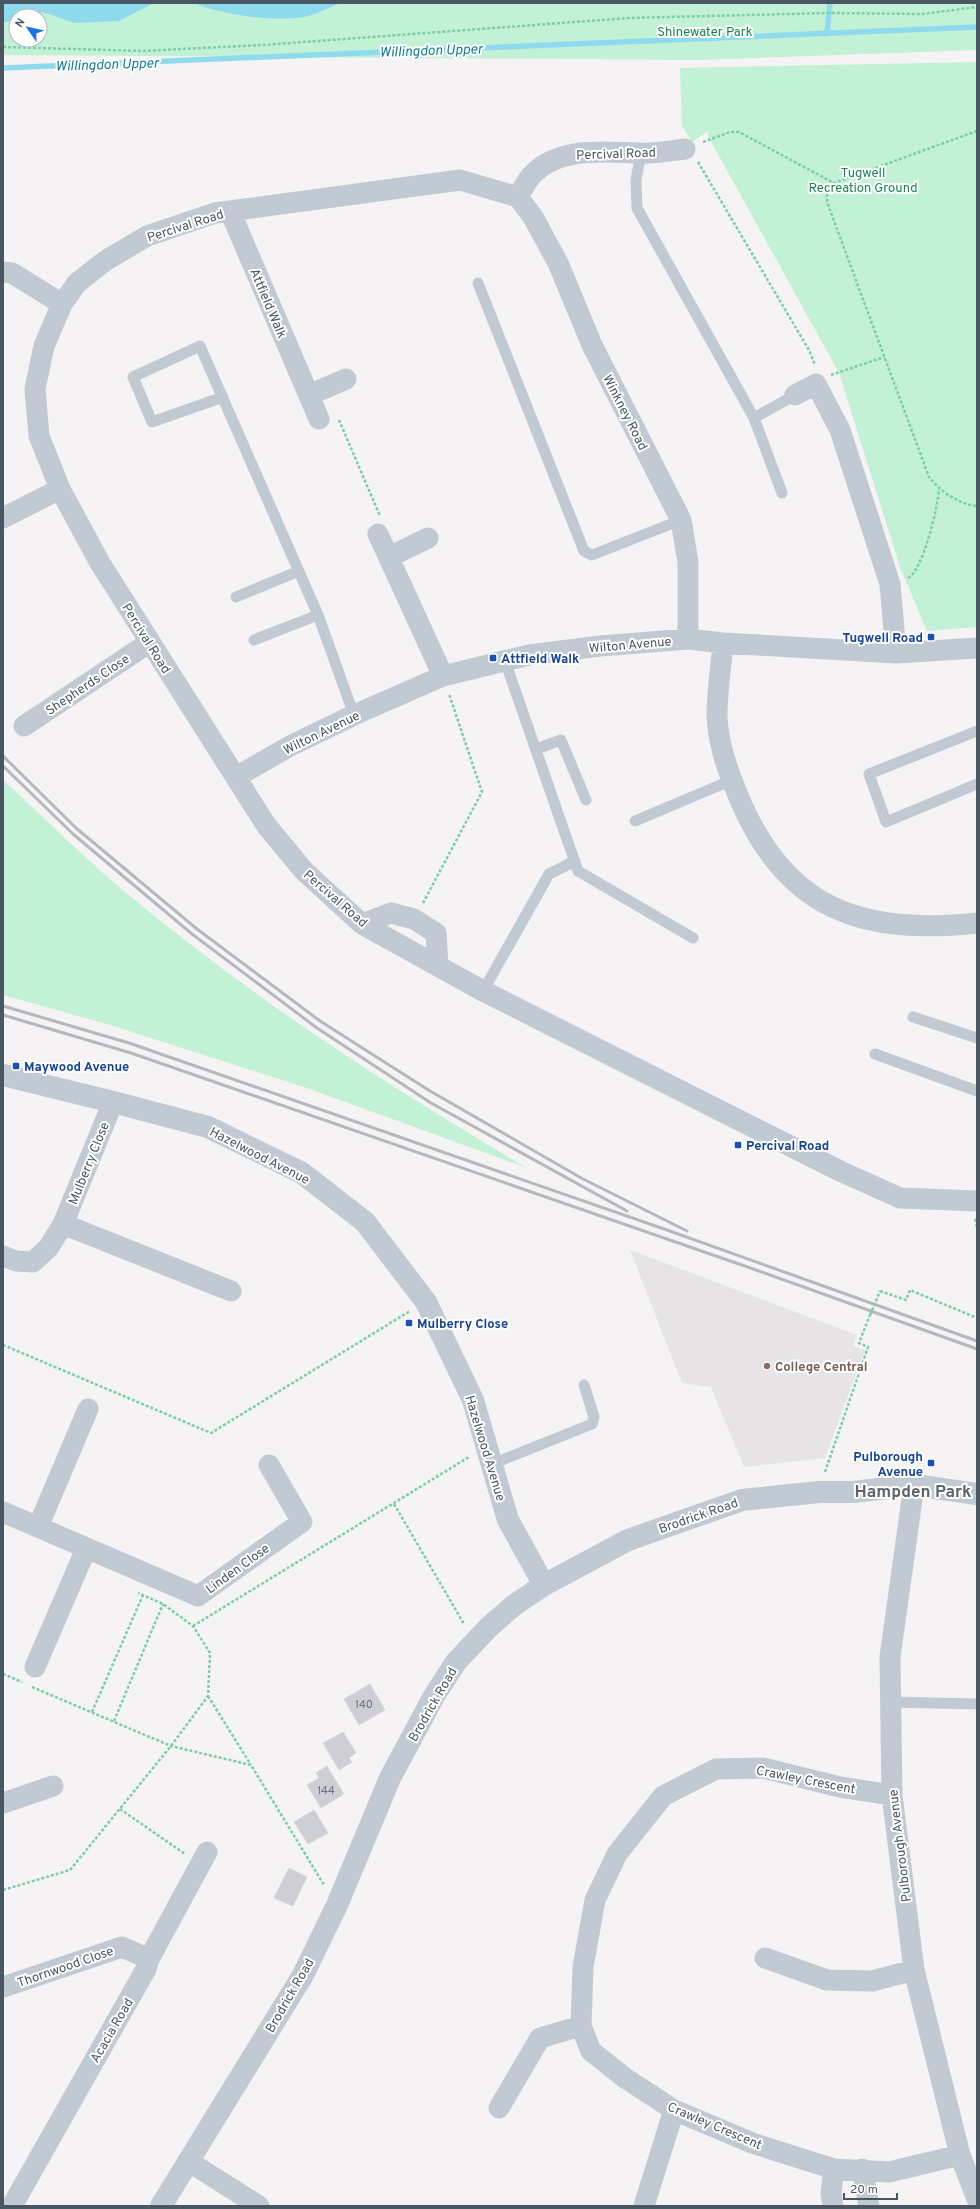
<svg xmlns="http://www.w3.org/2000/svg" width="980" height="2209" viewBox="0 0 980 2209" font-family="Overpass,sans-serif">
  <style>
    .education { fill: #e6e4e5 }
    .green { fill: #c3f1d5; fill-rule: evenodd }
    .water { fill: #90daee }
    .lines { fill: none; stroke-linecap: round; stroke-linejoin: round }
    .stream { stroke: #90daee; stroke-width: 5.5 }
    .building { fill: #cdcfd5; stroke: #d7d9de }
    .path { stroke: #7ad0a6; stroke-width: 2.5; stroke-dasharray: 3 2; stroke-linecap: butt }
    .service { stroke: #c1cad2; stroke-width: 11 }
    .minor { stroke: #c1cad2; stroke-width: 21 }
    .tertiary { stroke: #c1cad2; stroke-width: 22 }
    .rail { stroke: #b5b8bd; stroke-width: 3 }
    .path-bridge { stroke: #7ad0a6; stroke-width: 2.5; stroke-dasharray: 3 2; stroke-linecap: butt }
    .transit-dot { fill: #1a4fb4; stroke: #fff; stroke-width: 1.5 }
    .education-dot { fill: #8d6e63; stroke: #fff; stroke-width: 1.5 }
    .labels { text-anchor: middle; stroke-width: 4; stroke-linejoin: round; paint-order: stroke }
    .number-label { font-size: 11px; fill: #6b747e }
    .park-label { font-size: 13px; fill: #17864f; stroke: #fff }
    .street-label { font-size: 13px; fill: #4a5661; stroke: #fff }
    .transit-label { font-size: 13px; font-weight: bold; fill: #164399; stroke: #fff; text-anchor: start }
    .education-label { font-size: 13px; font-weight: bold; fill: #785e54; stroke: #fff; text-anchor: start }
    .water-label { font-size: 14px; font-style: italic; fill: #0c7c9b; stroke: #fff }
    .district-label { font-size: 17px; font-weight: bold; fill: #5f6368; stroke: #fff }
  </style>
  <rect width="100%" height="100%" fill="#f5f3f3"/>
  <path class="education" d="M630,1250L857,1335L853,1346L865,1350L825,1458L744,1467L711,1387L682,1383Z"/>
  <path class="green" d="M3,3H977V50L700,60L3,55ZM16,16H40V40H16Z
    M977,62V627L927,631L900,567L839,373L708,136V131L692,142L682,126L680,68Z
    M3,780C49,822 93,867 142,906C263,1005 393,1089 527,1168L304,1087L110,1025L3,995Z"/>
  <path class="water" d="M3,3H154L119,21L74,23L43,12L28,16H16V19L3,23Z
    M194,3H341C329,7 316,15 304,17C273,22 222,15 194,3Z"/>
  <g class="lines">
    <path class="stream" d="M827,34L830,3
      M3,68L977,27"/>
  </g>
  <path class="building" d="M370,1684L385,1710L359,1725L344,1699Z
    M343,1732L356,1753L349,1758L352,1762L339,1770L323,1743Z
    M327,1766L344,1794L321,1808L307,1785L319,1778L316,1773Z
    M314,1810L328,1833L308,1844L294,1822Z
    M289,1868L307,1877L293,1906L274,1898Z"/>
  <g class="lines">
    <path class="path" d="M3,47L143,51L263,45L629,18L829,13L922,14L977,7
      M977,131L834,183L827,194V202L929,477C940,491 958,504 977,506
      M703,142L730,132H739L834,183
      M698,162L809,350L815,365
      M831,375L884,357
      M339,420L380,516
      M908,578C923,570 938,507 939,489
      M423,903L482,792L449,694
      M975,1219L977,1227
      M880,1291L906,1300L910,1290L977,1318
      M3,1345L211,1433L410,1311
      M825,1472L868,1347L859,1343L870,1315
      M394,1504L464,1624
      M193,1626L469,1457
      M3,1674L22,1682
      M32,1687L171,1746L251,1765L324,1885
      M208,1696L251,1765
      M92,1712L143,1595
      M114,1721L163,1604
      M120,1809L185,1854
      M3,1890L70,1870L171,1746L208,1696L210,1653L193,1626L163,1604L138,1593"/>
    <path class="service" d="M641,153L636,180L637,208L754,418L795,395
      M478,283L584,551L592,555L681,520
      M223,397L152,422L133,377L200,346L318,615L354,715
      M754,418L782,493
      M236,597L299,571
      M254,640L318,615
      M505,661L578,871L693,938
      M977,731L869,774L886,822L977,784
      M536,749L561,740L586,800
      M635,821L732,780
      M483,991L549,874L575,861
      M913,1017L977,1038
      M875,1054L977,1091
      M492,1464L592,1424L594,1417L584,1385
      M890,1702L977,1704"/>
    <path class="minor" d="M685,149C670,151 654,154 639,153C603,152 558,146 531,176C526,182 522,190 518,197L460,180L230,211L215,213L147,236L105,261L77,283L62,304L44,346L35,389L39,436L60,489L100,563L266,825L304,871L362,924L483,991L840,1171L900,1198L977,1201
      M518,197L533,217L558,263L592,345L681,520L688,562V639
      M230,211L319,419
      M3,272L12,273L62,304
      M309,395L346,379
      M795,395L816,384L840,430L890,584L896,653
      M3,518L60,489
      M378,534L443,676
      M389,557L428,538
      M723,643C721,667 717,692 717,716C718,745 729,774 740,800C787,911 864,935 977,923
      M24,726L150,642
      M236,777L290,746L354,715L443,676L529,655L600,646L688,639L723,643L896,653L977,648
      M362,924L391,913L414,919L436,933L438,966
      M63,1224L113,1102
      M3,1256L16,1261L33,1262L49,1247L63,1224L231,1291
      M914,1485L890,1657L892,1795L914,1970L960,2155L977,2199
      M3,1512L198,1596L302,1522L269,1465
      M38,1527L88,1409
      M35,1667L86,1549
      M892,1795L840,1787L763,1768L716,1769L663,1796L617,1854L595,1900L583,1967L581,2026L591,2051L625,2078L674,2110L752,2143L834,2169L889,2172L960,2155
      M3,1803L53,1786
      M765,1958L827,1980L872,1981L914,1970
      M3,1987L122,1947L149,1959
      M499,2108L540,2038L581,2026
      M188,2161L259,2206
      M862,2169L869,2206
      M12,2206L146,1969L149,1959L207,1852
      M644,2206L674,2110
      M833,2206L831,2193L834,2169"/>
    <path class="tertiary" d="M3,1075L113,1102L208,1127L302,1173L365,1222L426,1302L473,1400L508,1520L544,1585
      M161,2206L303,1975L337,1905L390,1778L434,1696L456,1662L488,1628L513,1606L544,1585L628,1540L742,1500L819,1492H853L914,1485L977,1494"/>
    <path class="rail" d="M3,756L76,828L197,929L320,1021L430,1091L583,1179L687,1231
      M3,766L73,834L192,934L317,1028L431,1103L627,1211
      M3,1006L129,1043L667,1230L977,1341
      M3,1015L131,1053L739,1264L977,1349"/>
    <path class="path-bridge" d="M870,1315L880,1291"/>
  </g>
  <g class="transit-dot">
    <rect x="927" y="633" width="8" height="8" rx="2"/>
    <rect x="489" y="654" width="8" height="8" rx="2"/>
    <rect x="12" y="1062" width="8" height="8" rx="2"/>
    <rect x="734" y="1141" width="8" height="8" rx="2"/>
    <rect x="405" y="1319" width="8" height="8" rx="2"/>
    <rect x="927" y="1459" width="8" height="8" rx="2"/>
  </g>
  <circle class="education-dot" cx="767" cy="1366" r="4"/>
  <g class="labels">
    <g class="number-label">
      <text x="364" y="1708">140</text>
      <text x="326" y="1794">144</text>
    </g>
    <g class="park-label">
      <text x="705" y="36">Shinewater Park</text>
      <text x="863" y="177">Tugwell<tspan x="863" dy="15">Recreation Ground</tspan></text>
    </g>
    <g class="street-label">
      <text transform="translate(616 153) rotate(-2)" y="5">Percival Road</text>
      <text transform="translate(185 225) rotate(-18)" y="5">Percival Road</text>
      <text transform="translate(269 303) rotate(67)" y="5">Attfield Walk</text>
      <text transform="translate(626 412) rotate(63)" y="5">Winkney Road</text>
      <text transform="translate(147 638) rotate(58)" y="5">Percival Road</text>
      <text transform="translate(630 644) rotate(-5)" y="5">Wilton Avenue</text>
      <text transform="translate(87 684) rotate(-34)" y="5">Shepherds Close</text>
      <text transform="translate(321 732) rotate(-26)" y="5">Wilton Avenue</text>
      <text transform="translate(336 898) rotate(41)" y="5">Percival Road</text>
      <text transform="translate(260 1155) rotate(27)" y="5">Hazelwood Avenue</text>
      <text transform="translate(88 1163) rotate(-68)" y="5">Mulberry Close</text>
      <text transform="translate(486 1448) rotate(73)" y="5">Hazelwood Avenue</text>
      <text transform="translate(698 1515) rotate(-19)" y="5">Brodrick Road</text>
      <text transform="translate(237 1568) rotate(-36)" y="5">Linden Close</text>
      <text transform="translate(432 1704) rotate(-60)" y="5">Brodrick Road</text>
      <text transform="translate(806 1779) rotate(11)" y="5">Crawley Crescent</text>
      <text transform="translate(899 1846) rotate(-97)" y="5">Pulborough Avenue</text>
      <text transform="translate(65 1966) rotate(-19)" y="5">Thornwood Close</text>
      <text transform="translate(289 1995) rotate(-60)" y="5">Brodrick Road</text>
      <text transform="translate(111 2030) rotate(-60)" y="5">Acacia Road</text>
      <text transform="translate(715 2125) rotate(23)" y="5">Crawley Crescent</text>
    </g>
    <g class="transit-label">
      <text x="923" y="642" text-anchor="end">Tugwell Road</text>
      <text x="501" y="663">Attfield Walk</text>
      <text x="24" y="1071">Maywood Avenue</text>
      <text x="746" y="1150">Percival Road</text>
      <text x="417" y="1328">Mulberry Close</text>
      <text x="923" y="1461" text-anchor="end">Pulborough<tspan x="923" dy="15">Avenue</tspan></text>
    </g>
    <g class="education-label">
      <text x="775" y="1371">College Central</text>
    </g>
    <g class="water-label">
      <text transform="translate(431 50) rotate(-2)" y="5">Willingdon Upper</text>
      <text transform="translate(107 64) rotate(-2)" y="5">Willingdon Upper</text>
    </g>
    <g class="district-label">
      <text x="913" y="1497">Hampden Park</text>
    </g>
  </g>
  <rect width="980" height="2209" fill="none" stroke="#4a5661" stroke-width="8"/>
  <g transform="translate(28 28) rotate(304)"><circle r="19" fill="#ffffff" stroke="#b7bbc0"/>
  <path d="M0-3L7 15L0 10L-7 15Z" fill="#1a73e8"/>
  <text y="-6" font-size="11" font-weight="bold" text-anchor="middle" fill="#4a5661">N</text>
  </g>
  <path d="M844 2193v6h53v-6" fill="none" stroke="#4a5661" stroke-width="2"/>
  <text x="850" y="2193" font-size="12" fill="#4a5661" stroke="#ffffff" stroke-width="3" paint-order="stroke">20 m</text>
</svg>
